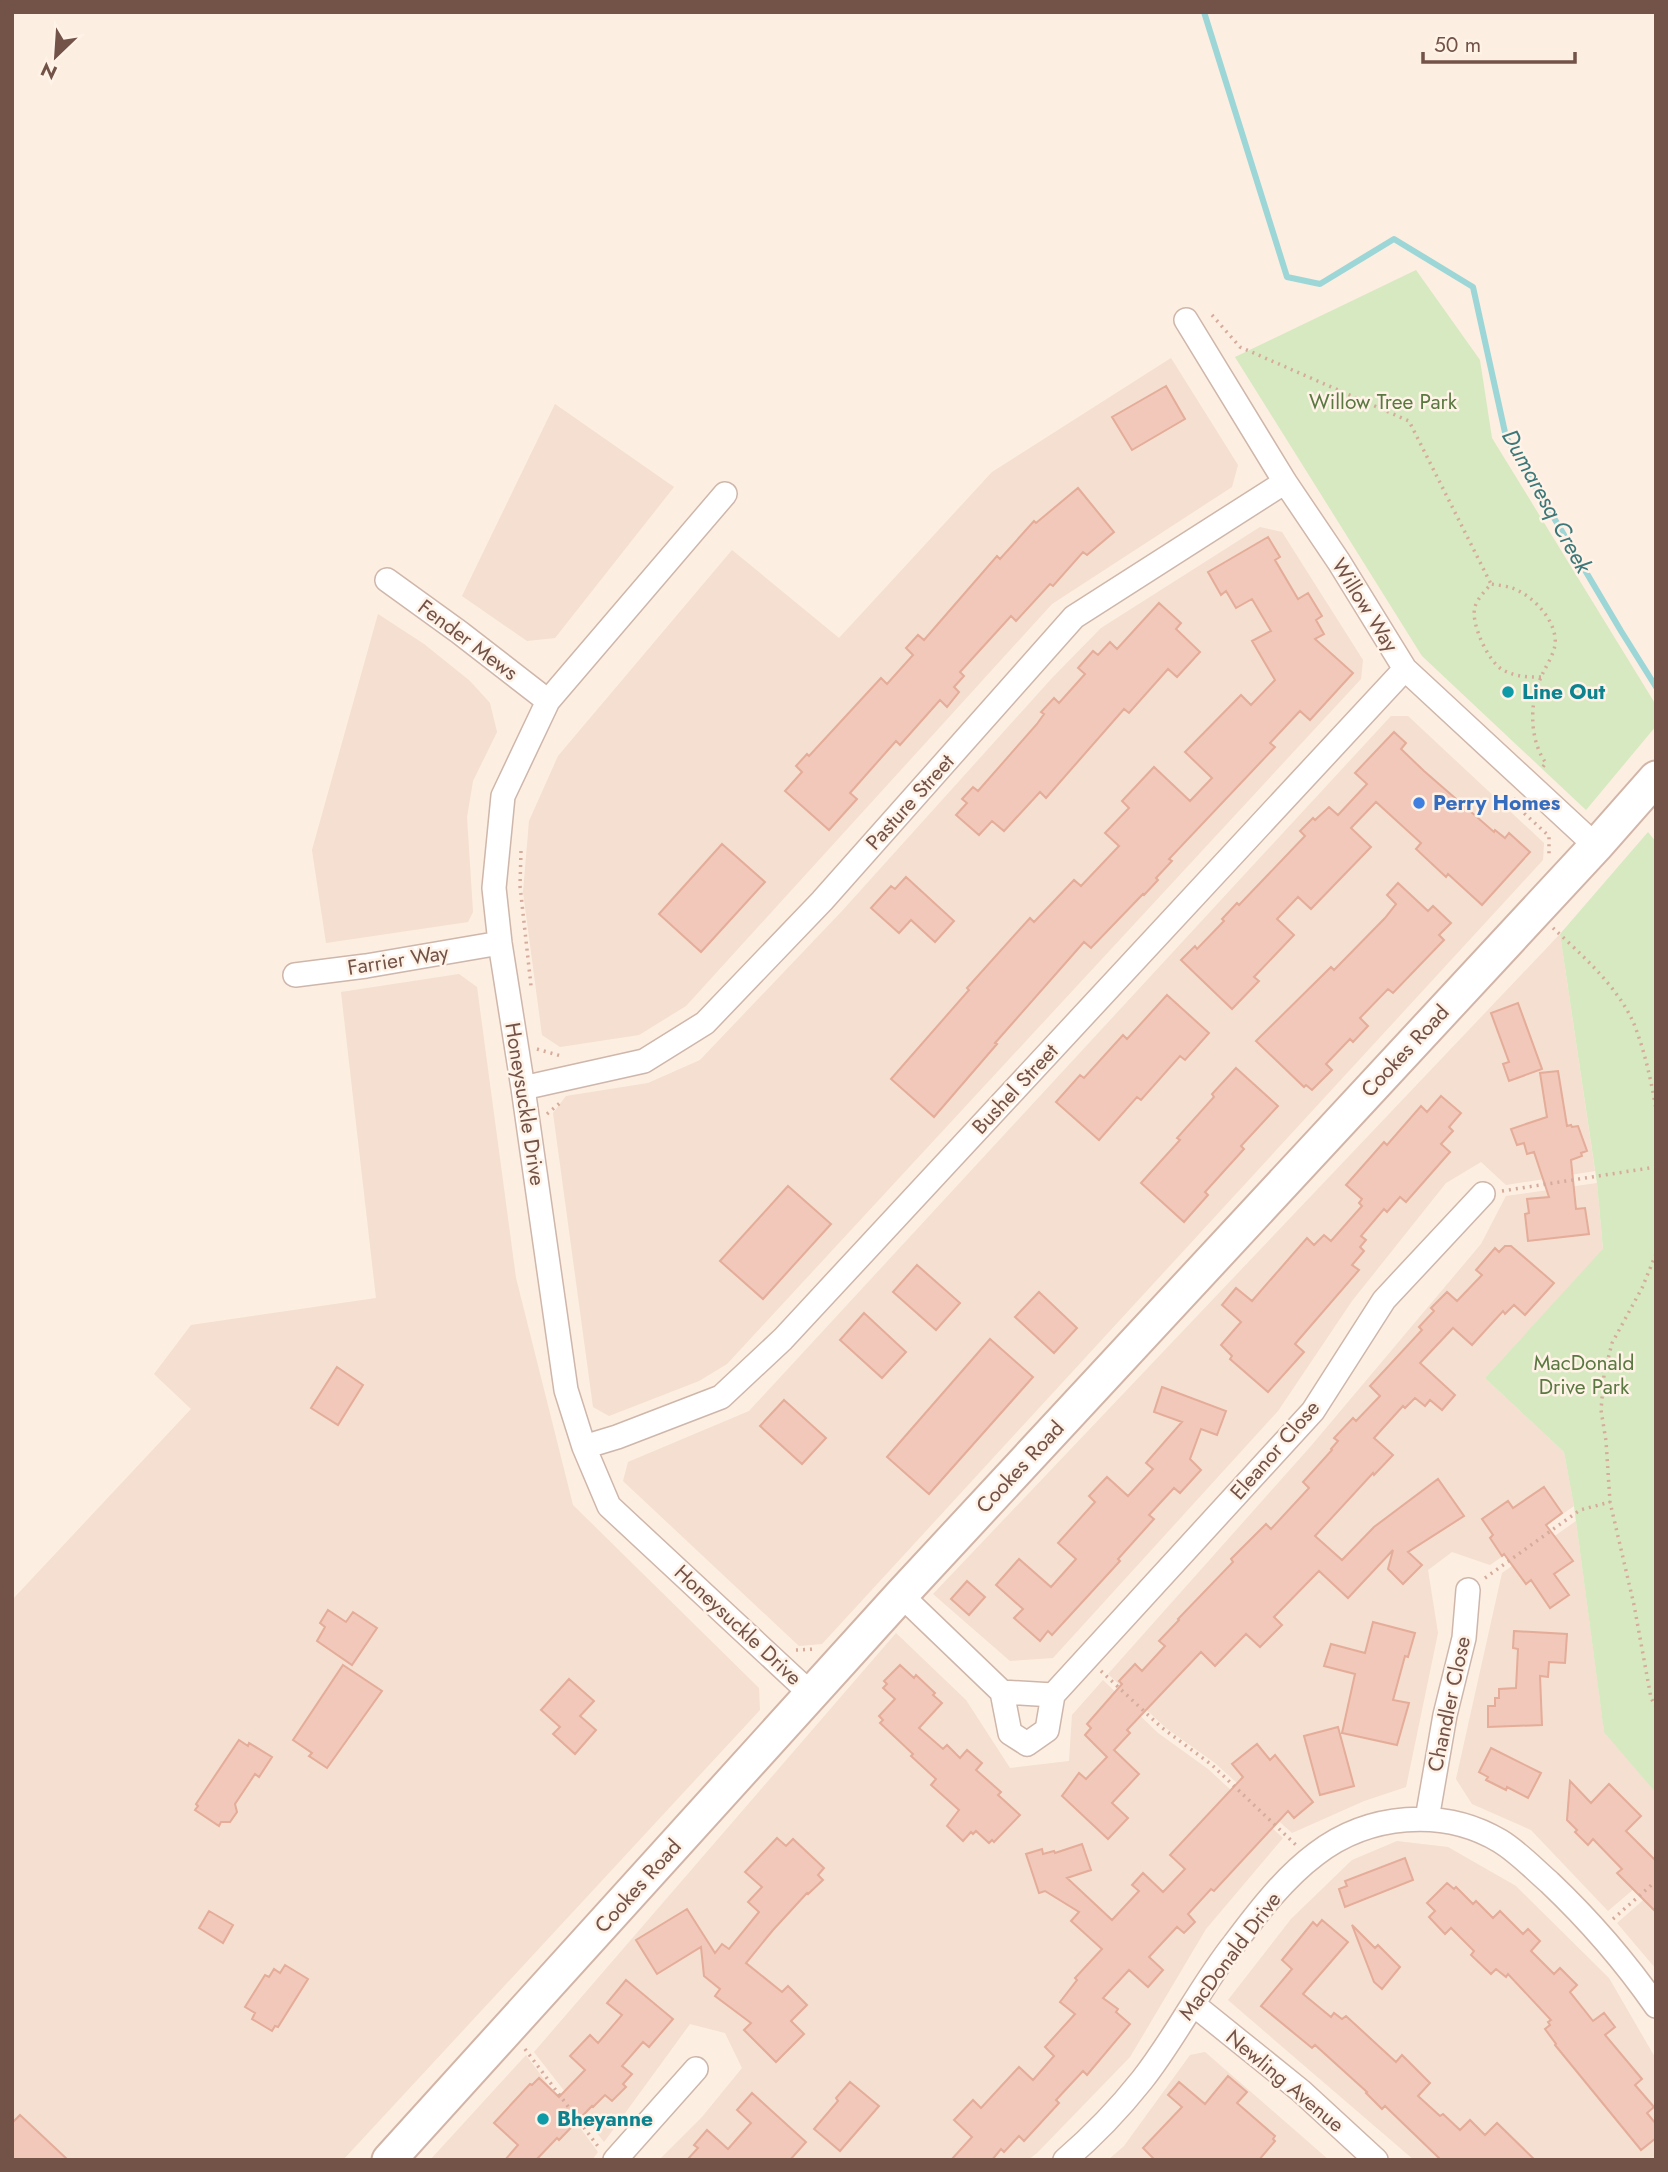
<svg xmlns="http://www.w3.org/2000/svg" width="1668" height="2172" viewBox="0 0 1668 2172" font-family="Jost,sans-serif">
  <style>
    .residential { fill: #f4dfd0 }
    .green { fill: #d6e9c0 }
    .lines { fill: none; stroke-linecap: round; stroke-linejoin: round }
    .stream { stroke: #9cd6d7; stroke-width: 6 }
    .building { fill: #f1c8b9; stroke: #e4ac99; stroke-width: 2 }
    .street-casing { stroke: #cfb6ab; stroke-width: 26 }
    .secondary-casing { stroke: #d2b5a8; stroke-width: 37 }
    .path { stroke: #d6ab9c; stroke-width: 3.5; stroke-dasharray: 2 5; stroke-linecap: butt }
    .street { stroke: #fff; stroke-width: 23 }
    .secondary { stroke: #fff; stroke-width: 33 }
    .culture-dot { fill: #0f9aa8; stroke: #fff2e7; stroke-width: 2.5 }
    .shop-dot { fill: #3f7fe0; stroke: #fff2e7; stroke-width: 2.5 }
    .labels { text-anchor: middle; stroke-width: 5; stroke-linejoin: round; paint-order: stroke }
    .park-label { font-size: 21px; fill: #597941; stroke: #fff2e7 }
    .street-label { font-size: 21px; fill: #735248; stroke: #fff2e7 }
    .culture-label { font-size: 21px; font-weight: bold; fill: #0d838f; stroke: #fff2e7; text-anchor: start }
    .shop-label { font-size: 21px; font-weight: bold; fill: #366cbe; stroke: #fff2e7; text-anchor: start }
    .water-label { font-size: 23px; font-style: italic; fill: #3c7779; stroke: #fff2e7 }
  </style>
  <rect width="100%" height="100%" fill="#fceee1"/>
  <path class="residential" d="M1171,358L1238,465L1232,487L1052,604L686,1006L639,1035L560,1047L542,1035L523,892L529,821L558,756L732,550L839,638L992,472Z
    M555,404L674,487L555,638L527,641L462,596Z
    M1260,527L1282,532L1363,660L1361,679L727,1364L699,1381L609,1416L593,1407L553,1113L566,1096L648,1083L700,1060L842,911L1053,677L1101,628Z
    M378,614L424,644L470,681L490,703L497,732L473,781L467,817L473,912L468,922L326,943L312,850Z
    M1391,716H1408L1544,843L1543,860L822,1644L799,1646L623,1481L628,1462L749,1411Z
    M1560,934L1595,1171L1506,1185L1481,1162L1446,1183L1352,1301L1278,1411L1053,1658L1010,1661L933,1594Z
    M459,974L477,987L516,1278L573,1505L759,1688L760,1710L343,2160H12V1600L191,1409L154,1374L191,1325L376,1298L341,992Z
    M1597,1183L1603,1250L1485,1378L1564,1452L1574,1506L1490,1565L1452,1552L1428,1570L1438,1633L1406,1787L1364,1801L1292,1833L1215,1763L1166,1728L1108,1674L1311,1446L1481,1244L1506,1196Z
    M1576,1521L1604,1731L1656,1793V1870L1608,1911L1531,1830L1472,1804L1456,1779L1502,1573Z
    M896,1633L966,1700L1010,1768L1069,1761L1072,1715L1103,1680L1158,1733L1208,1769L1283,1838L1206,1929L1130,2057L1037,2153L1028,2160H659L702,2117L742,2068L725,2033L690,2024L604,2142L534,2052Z
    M1397,1841L1448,1847L1516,1886L1609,1978L1656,2059V2160H1414L1228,2000L1291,1919L1352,1860Z
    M1656,1889V1969L1617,1923Z
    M1205,2052L1329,2160H1108L1124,2146L1190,2055Z
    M526,2055L598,2152L592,2160H430Z"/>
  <path class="green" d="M1416,270L1480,360L1492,438L1656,705V726L1586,810L1422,656L1235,357Z
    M1648,832L1656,842V1793L1604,1732L1574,1506L1564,1452L1485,1378L1603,1249L1597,1183L1560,934Z"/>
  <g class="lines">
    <path class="stream" d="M1204,12L1287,277L1320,284L1394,239L1473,287L1506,437L1621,631L1656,687"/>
  </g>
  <path class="building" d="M1166,386L1185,419L1132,450L1112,417Z
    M1078,488L1114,532L1087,555L1083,552L1053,586L1050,584L1016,621L1011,616L960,672L964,676L954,687L959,692L947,707L940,700L900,745L896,741L850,793L857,799L829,830L785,791L802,772L796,766L807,754L809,756L881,678L887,684L913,655L906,648L918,635L924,640L997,556L1000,559L1034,521L1036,523Z
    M1268,537L1280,557L1275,560L1298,599L1308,593L1322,616L1316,620L1324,634L1315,639L1353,673L1310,720L1300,711L1270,743L1275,747L1169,859L1172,861L1156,878L1158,880L1144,895L1143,894L1091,948L1084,942L995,1043L997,1044L934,1117L891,1079L969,990L967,988L1030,918L1034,922L1074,880L1081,886L1119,846L1105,833L1129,808L1122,801L1154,767L1190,801L1212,778L1185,752L1241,695L1251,705L1275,680L1252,641L1271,631L1252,599L1236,608L1226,591L1221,595L1208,572Z
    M1159,603L1181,623L1176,629L1200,652L1177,677L1168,669L1129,713L1124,709L1046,798L1040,792L1004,831L992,821L979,835L956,815L967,803L962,799L973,787L978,791L1037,724L1044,714L1041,712L1054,698L1059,703L1085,674L1078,668L1093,651L1098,655L1110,642L1117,649Z
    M1394,732L1406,743L1401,749L1424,771L1494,832L1495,830L1505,838L1509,833L1530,852L1482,905L1448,874L1446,877L1416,849L1421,843L1376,802L1351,828L1371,847L1311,909L1298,897L1277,919L1294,935L1254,977L1259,981L1232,1009L1181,960L1195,946L1197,949L1224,921L1222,919L1237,903L1239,905L1305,836L1300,831L1313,818L1315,820L1329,807L1338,815L1367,784L1355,773Z
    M722,844L765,882L701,952L659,914Z
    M906,877L954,921L935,942L911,920L899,933L871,908L891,886L895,889Z
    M1398,883L1428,911L1433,906L1451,923L1439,935L1444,940L1393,993L1388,989L1360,1018L1368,1026L1353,1042L1350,1039L1326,1064L1332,1070L1312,1090L1306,1085L1304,1087L1256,1041L1331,967L1334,970L1385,918L1396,904L1387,895Z
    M1167,995L1209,1033L1185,1060L1180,1056L1141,1100L1137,1097L1099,1140L1056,1102L1080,1075L1084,1078L1123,1035L1127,1039Z
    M1518,1003L1542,1069L1509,1081L1503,1064L1509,1062L1491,1013Z
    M1236,1068L1278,1106L1241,1146L1244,1149L1205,1192L1208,1195L1184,1222L1141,1183L1180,1140L1177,1138L1214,1097L1212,1094Z
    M1558,1071L1567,1126L1571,1125L1572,1127L1578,1126L1587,1151L1581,1153L1582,1156L1571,1160L1576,1209L1585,1208L1589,1234L1528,1241L1525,1214L1529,1213L1527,1199L1549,1197L1534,1152L1527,1154L1524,1143L1517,1145L1511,1129L1547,1117L1540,1073Z
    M1441,1096L1461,1113L1449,1127L1453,1131L1441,1144L1450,1152L1406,1202L1400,1197L1387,1212L1384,1209L1361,1236L1366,1240L1360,1247L1364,1251L1352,1265L1359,1270L1295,1344L1304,1352L1268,1392L1230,1359L1232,1356L1221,1345L1241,1322L1222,1305L1236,1288L1252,1301L1307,1238L1314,1245L1324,1235L1331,1241L1362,1206L1359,1203L1362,1199L1346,1185L1384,1142L1387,1145L1421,1106L1427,1112Z
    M788,1186L831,1224L763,1299L720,1261Z
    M1505,1246H1511L1554,1283L1525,1315L1514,1305L1505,1314L1503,1311L1472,1345L1453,1328L1420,1363L1455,1395L1442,1410L1430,1400L1425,1406L1415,1398L1405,1408L1403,1406L1374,1438L1393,1455L1374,1475L1373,1473L1315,1536L1342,1560L1374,1527L1438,1479L1464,1516L1408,1552L1422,1565L1403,1584L1388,1569L1393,1550L1348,1598L1319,1571L1274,1617L1282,1625L1260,1647L1246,1634L1215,1666L1201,1652L1127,1730L1130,1733L1114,1750L1139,1774L1112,1803L1128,1818L1108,1839L1062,1796L1079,1773L1086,1779L1107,1757L1085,1735L1091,1728L1087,1724L1122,1684L1119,1681L1135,1664L1142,1671L1165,1646L1159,1641L1179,1620L1178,1619L1233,1562L1231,1559L1266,1524L1271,1529L1309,1488L1303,1482L1332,1450L1331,1449L1338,1441L1334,1438L1353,1418L1356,1421L1380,1396L1370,1386L1422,1330L1419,1327L1434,1311L1431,1308L1447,1292L1457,1301L1482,1275L1476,1270L1495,1248L1499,1252Z
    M917,1265L960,1303L936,1330L893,1292Z
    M1039,1292L1077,1328L1054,1353L1015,1317Z
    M864,1313L906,1352L882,1378L840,1340Z
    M990,1339L1033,1377L929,1494L887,1457Z
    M337,1367L363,1385L338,1425L311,1408Z
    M1162,1387L1226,1411L1217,1435L1201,1429L1190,1459L1201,1470L1180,1493L1174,1488L1149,1515L1154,1519L1118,1559L1120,1561L1052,1635L1048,1631L1040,1641L1014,1618L1023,1609L996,1585L1019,1559L1051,1587L1076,1559L1058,1543L1095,1502L1089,1496L1107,1477L1128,1496L1153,1469L1146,1463L1182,1422L1154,1412Z
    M784,1400L826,1438L802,1464L760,1426Z
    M1544,1487L1562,1513L1546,1525L1573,1561L1554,1574L1569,1595L1550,1608L1531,1580L1526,1584L1504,1554L1502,1556L1490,1538L1493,1535L1482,1519L1508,1501L1513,1508Z
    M967,1581L985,1597L969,1615L951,1599Z
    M328,1610L346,1622L353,1612L377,1628L352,1665L317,1641L325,1627L320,1623Z
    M1373,1622L1415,1633L1408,1657L1405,1656L1393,1700L1409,1703L1397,1745L1342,1733L1355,1674L1324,1666L1331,1644L1365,1653Z
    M1514,1631L1567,1634L1565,1663L1549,1662L1548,1677L1540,1676L1542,1725L1488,1727V1706H1495V1698H1499V1689L1516,1688L1518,1649L1513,1648Z
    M343,1665L382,1691L327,1768L309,1756L312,1753L293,1740Z
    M900,1665L914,1678L916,1675L935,1693L933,1695L942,1703L919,1728L943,1749L947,1745L960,1758L967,1750L982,1763L976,1770L1001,1792L998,1795L1020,1815L994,1842L992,1840L989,1843L976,1831L973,1834L971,1832L963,1841L947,1826L959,1810L931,1785L936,1779L911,1756L913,1754L880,1723L883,1720L879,1716L895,1699L883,1688L887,1684L884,1681Z
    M569,1679L594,1701L580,1716L596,1730L575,1754L553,1734L560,1727L541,1710Z
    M1338,1727L1354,1786L1320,1795L1304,1736Z
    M239,1740L248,1746L249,1743L272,1757L259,1777L255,1774L235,1804L237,1812L230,1822H221L219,1826L195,1810L198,1806L196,1804Z
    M1257,1744L1270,1760L1275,1755L1313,1802L1294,1818L1288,1811L1214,1891L1211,1889L1188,1914L1195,1922L1184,1933L1177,1927L1149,1957L1163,1970L1148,1987L1129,1970L1103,1998L1118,2009L1116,2012L1130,2024L1087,2075L1083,2071L1056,2100L1059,2103L1024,2141L1019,2136L1004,2152L1001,2149L992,2160H951L972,2137L954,2120L973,2100L981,2108L1019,2067L1033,2080L1054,2056L1045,2047L1075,2014L1060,2002L1077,1980L1075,1978L1102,1949L1071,1921L1079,1912L1045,1891L1039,1893L1026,1854L1042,1849L1043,1854L1054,1851L1055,1853L1082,1844L1091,1870L1067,1878L1112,1920L1139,1891L1132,1885L1143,1873L1163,1892L1185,1869L1170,1855L1243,1777L1232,1764Z
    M1491,1748L1541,1773L1528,1798L1507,1787L1506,1790L1486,1780L1488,1777L1479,1772Z
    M1570,1781L1591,1803L1609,1784L1641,1816L1626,1831L1656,1861V1912L1617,1873L1622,1869L1593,1839L1588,1845L1575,1832L1577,1830L1567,1820Z
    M777,1838L786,1846L793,1839L824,1868L818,1875L823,1880L808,1894L807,1893L773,1930L746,1963L782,1992L788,1986L807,2005L791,2021L804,2034L776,2062L744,2030L751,2023L715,1996L720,1989L704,1976L701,1947L657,1974L636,1940L687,1909L715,1953L722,1944L729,1949L759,1912L748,1902L762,1887L745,1872Z
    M1405,1858L1413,1880L1345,1907L1339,1889L1347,1886L1345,1881Z
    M1447,1883L1454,1889L1456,1887L1473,1904L1476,1901L1493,1918L1500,1911L1523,1934L1528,1929L1540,1941L1531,1951L1554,1974L1560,1968L1577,1985L1570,1992L1593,2021L1604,2013L1615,2027L1605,2035L1642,2079L1635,2085L1654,2107L1647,2113L1656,2124V2138L1641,2150L1555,2045L1556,2044L1545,2029L1550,2025L1548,2022L1551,2020L1508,1974L1506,1977L1496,1969L1491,1974L1471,1955L1474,1951L1451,1928L1445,1934L1429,1917L1435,1911L1427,1903Z
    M209,1911L233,1925L223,1943L199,1928Z
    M1322,1920L1348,1942L1303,1994L1331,2017L1334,2013L1342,2019L1346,2016L1396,2062L1402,2055L1430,2083L1418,2096L1440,2116L1443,2114L1460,2130L1470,2120L1485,2135L1497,2123L1535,2160H1441L1385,2106L1382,2109L1366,2093L1367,2092L1315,2045L1312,2048L1261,2006L1292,1969L1282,1960L1313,1922L1317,1926Z
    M1352,1925L1375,1948L1378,1945L1400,1967L1382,1989L1374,1982Z
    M285,1965L308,1979L278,2027L275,2026L272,2031L252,2019L255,2013L245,2007L265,1975L269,1977L274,1969L280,1973Z
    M626,1980L673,2019L649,2047L643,2042L622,2066L632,2074L623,2084L626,2087L612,2101L605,2095L593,2107L592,2106L559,2140L557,2138L536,2160H505L518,2145L494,2123L530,2084L532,2085L539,2078L559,2097L585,2070L570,2056L590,2035L598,2043L622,2015L607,2003Z
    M1228,2076L1247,2092L1237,2103L1275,2136L1273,2139L1275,2141L1259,2160H1155L1143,2148L1182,2107L1168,2095L1179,2082L1205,2104Z
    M850,2082L879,2106L840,2151L814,2129L838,2101L836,2098Z
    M752,2093L806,2142L790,2160H687L698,2148L694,2145L707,2130L728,2149L751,2123L737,2110Z
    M20,2115L68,2160H12V2123Z"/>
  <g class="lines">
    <g class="street-casing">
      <path id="street" d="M1186,320L1285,482L1339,562L1405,669L1596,846
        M725,494L548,701L503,796L494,888L500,943L523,1088L566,1390L584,1447L609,1506L811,1694
        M387,580L459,632L548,701
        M295,975L366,966L500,943
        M523,1088L644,1061L705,1023L822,901L1074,617L1285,482
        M584,1447L617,1437L721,1397L783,1339L1405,669
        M901,1595L1002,1692L1010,1733L1027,1744L1047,1730L1053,1695L1313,1411L1384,1300L1483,1194
        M1002,1692L1053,1695
        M1427,1819L1445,1715L1464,1638L1468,1590
        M1193,2004L1301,2091L1376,2160
        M615,2160L696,2069
        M1065,2160C1093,2136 1119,2109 1142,2080C1176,2037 1200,1987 1234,1944C1258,1912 1284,1878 1316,1854C1368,1814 1443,1807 1500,1841C1518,1852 1533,1868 1549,1882C1589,1920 1624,1960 1656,2006"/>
    </g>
    <g class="secondary-casing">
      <path id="secondary" d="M389,2160L901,1595L1596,846L1656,778"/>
    </g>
    <path class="path" d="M1212,315L1240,347L1409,421L1491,584
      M1541,677C1527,677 1516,677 1503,670C1489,663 1470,623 1475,607C1477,599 1486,590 1491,584C1498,585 1506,586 1512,588C1533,595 1558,622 1555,645C1553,656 1546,666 1542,675C1529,701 1529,740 1546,763L1542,768
      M1516,798L1513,803L1549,836V857
      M521,851L520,886L531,986
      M1553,928C1581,954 1619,988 1634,1024C1645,1052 1651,1080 1656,1109
      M537,1049L561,1056V1059
      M547,1114L560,1103
      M1502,1191L1656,1167
      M1656,1254L1642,1288L1612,1343L1604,1375L1601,1410L1606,1441L1610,1502L1634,1605L1651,1698L1656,1707
      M1485,1578L1580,1510L1610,1502
      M796,1650L816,1649
      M1101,1671L1161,1727L1212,1765L1296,1845
      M1613,1919L1656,1881
      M525,2049L600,2149"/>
    <use href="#street" class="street"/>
    <use href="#secondary" class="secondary"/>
  </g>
  <g class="culture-dot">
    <circle cx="1508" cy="692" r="7"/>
    <circle cx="543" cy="2119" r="7"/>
  </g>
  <circle class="shop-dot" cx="1419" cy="803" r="7"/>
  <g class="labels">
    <g class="park-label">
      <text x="1383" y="409">Willow Tree Park</text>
      <text x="1584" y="1370">MacDonald<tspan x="1584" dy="24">Drive Park</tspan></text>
    </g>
    <g class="street-label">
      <text transform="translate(1365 605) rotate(58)" y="7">Willow Way</text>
      <text transform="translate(468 640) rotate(37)" y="7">Fender Mews</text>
      <text transform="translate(910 802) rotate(-48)" y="7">Pasture Street</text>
      <text transform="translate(398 960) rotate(-9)" y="7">Farrier Way</text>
      <text transform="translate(1405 1051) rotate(-47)" y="7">Cookes Road</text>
      <text transform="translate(1015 1089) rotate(-47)" y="7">Bushel Street</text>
      <text transform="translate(525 1104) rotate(81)" y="7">Honeysuckle Drive</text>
      <text transform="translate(1275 1450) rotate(-49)" y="7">Eleanor Close</text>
      <text transform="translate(1020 1467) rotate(-47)" y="7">Cookes Road</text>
      <text transform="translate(738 1625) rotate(43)" y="7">Honeysuckle Drive</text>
      <text transform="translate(1449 1704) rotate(-78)" y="7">Chandler Close</text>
      <text transform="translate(638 1886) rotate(-48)" y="7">Cookes Road</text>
      <text transform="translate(1230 1956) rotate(-53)" y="7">MacDonald Drive</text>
      <text transform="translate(1285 2081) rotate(40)" y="7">Newling Avenue</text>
    </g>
    <g class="culture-label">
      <text x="1522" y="699">Line Out</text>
      <text x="557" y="2126">Bheyanne</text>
    </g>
    <g class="shop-label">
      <text x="1433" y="810">Perry Homes</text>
    </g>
    <g class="water-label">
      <text transform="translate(1547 501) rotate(61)" y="8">Dumaresq Creek</text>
    </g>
  </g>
  <rect width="1668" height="2172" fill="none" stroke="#735248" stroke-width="28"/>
  <g transform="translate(56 56) rotate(205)" stroke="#fff2e7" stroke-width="5" paint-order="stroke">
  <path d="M0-5L12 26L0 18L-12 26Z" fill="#735248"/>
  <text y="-10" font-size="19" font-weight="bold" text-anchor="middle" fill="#735248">N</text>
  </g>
  <path d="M1423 52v10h152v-10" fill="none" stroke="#735248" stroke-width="3.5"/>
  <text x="1434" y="52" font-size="21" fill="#735248" stroke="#fff2e7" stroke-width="5" paint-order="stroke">50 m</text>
</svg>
